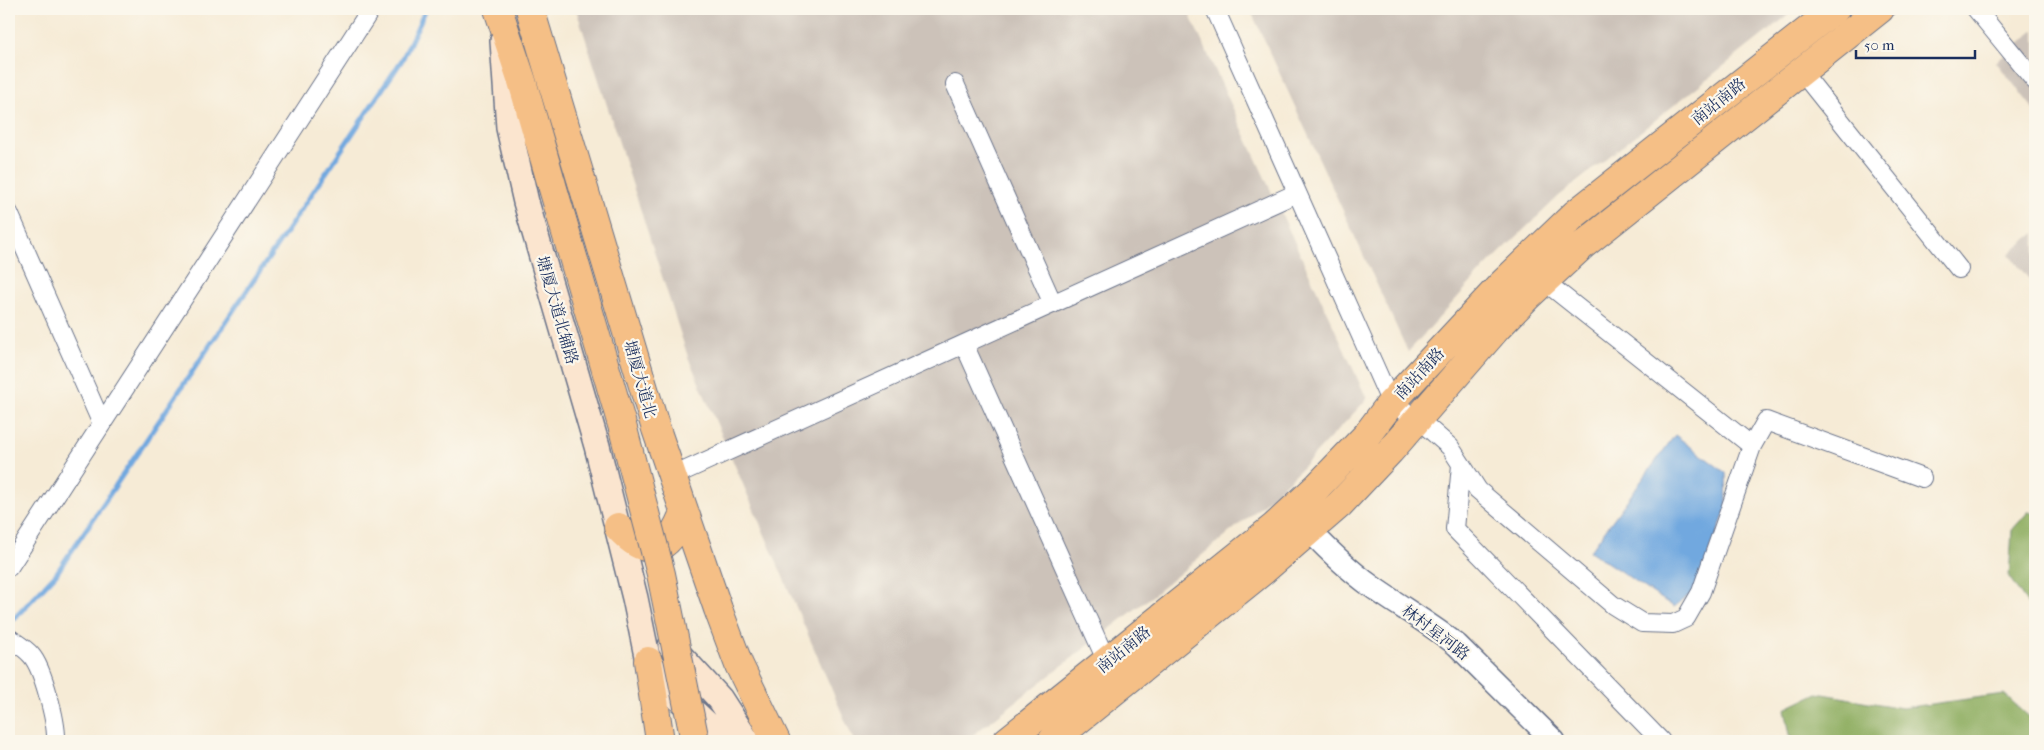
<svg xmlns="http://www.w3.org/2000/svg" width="2044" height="750" viewBox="0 0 2044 750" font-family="'IM FELL French Canon','Noto Serif SC',serif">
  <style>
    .industrial { fill: #ccc2b9 }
    .forest { fill: #8fae62; stroke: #556e60 }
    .water { fill: #71a8df; stroke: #466c9e }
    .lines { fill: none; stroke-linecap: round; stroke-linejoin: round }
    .stream { stroke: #71a8df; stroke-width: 5 }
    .minor-casing { stroke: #687188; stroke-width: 20 }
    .tertiary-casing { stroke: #687188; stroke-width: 25 }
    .secondary-casing { stroke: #687188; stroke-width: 28 }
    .primary-casing { stroke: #687188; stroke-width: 30 }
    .minor { stroke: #fff; stroke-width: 18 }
    .tertiary { stroke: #fff; stroke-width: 22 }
    .secondary { stroke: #fbe5cf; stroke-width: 25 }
    .primary { stroke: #f5bf86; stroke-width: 28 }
    .primary-bridge-casing { stroke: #687188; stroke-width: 30; stroke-linecap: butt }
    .primary-bridge { stroke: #f5bf86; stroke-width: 28 }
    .labels { text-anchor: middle; stroke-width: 4.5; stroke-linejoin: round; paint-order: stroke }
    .street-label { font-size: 16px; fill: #1b2f5e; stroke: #fbf7ec }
  </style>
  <rect width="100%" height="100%" fill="#fbf7ec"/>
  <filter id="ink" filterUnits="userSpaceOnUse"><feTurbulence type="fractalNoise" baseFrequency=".02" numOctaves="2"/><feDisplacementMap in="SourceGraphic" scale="10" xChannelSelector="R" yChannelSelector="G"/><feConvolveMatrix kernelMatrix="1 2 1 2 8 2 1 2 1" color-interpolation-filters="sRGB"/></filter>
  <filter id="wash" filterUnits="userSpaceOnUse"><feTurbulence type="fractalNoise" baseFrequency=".0096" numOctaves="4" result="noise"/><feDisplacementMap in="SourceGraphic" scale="20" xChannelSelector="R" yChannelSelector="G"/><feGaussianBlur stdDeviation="1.12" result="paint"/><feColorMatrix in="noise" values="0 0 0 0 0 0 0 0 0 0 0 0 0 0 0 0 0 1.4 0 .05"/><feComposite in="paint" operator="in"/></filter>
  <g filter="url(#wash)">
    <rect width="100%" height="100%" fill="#f6ebd6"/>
    <path class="industrial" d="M576,9H1187L1367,399L1301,469L1258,509L1151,597L965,741H854L688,357Z
      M1250,9H1796L1559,196L1485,267L1408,352Z
      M2035,30V111L1996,62Z
      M2035,233V287L2009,254Z"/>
    <path class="forest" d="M2028,512H2035V615L2009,577L2012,530Z
      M1818,693L1902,708L2004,694L2035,722V741L1791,740L1785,709Z"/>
    <path class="water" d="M1675,435L1726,473L1727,507L1696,590L1674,607L1590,551Z"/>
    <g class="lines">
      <path class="stream" d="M9,624L56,574L402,60L426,9"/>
    </g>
  </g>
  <g filter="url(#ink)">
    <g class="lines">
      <g class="minor-casing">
        <path id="minor" d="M1215,9L1391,403L1418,419L1450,447L1478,490L1613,605L1642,623L1673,624L1686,618L1701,592L1752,446L1766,421L1922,478
          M1976,9L2035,81
          M1801,71L1959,269
          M955,84L1053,304
          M9,213L102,424
          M1544,281L1752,446
          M964,344L1107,662
          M1461,465L1455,529L1661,741
          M673,476L1297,193
          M9,567L371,9
          M9,638C16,643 25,648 31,655C43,668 57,723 56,741"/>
      </g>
      <g class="tertiary-casing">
        <path id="tertiary" d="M1310,531C1329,551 1349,570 1371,586C1399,606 1429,623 1457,645L1554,741"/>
      </g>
      <g class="secondary-casing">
        <path id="secondary" d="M503,41L509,128L526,202L597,446L635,598L648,661L668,688L725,741
          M671,646L720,699L747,741"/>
      </g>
      <g class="primary-casing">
        <path id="primary" d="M498,9L522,81L552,185
          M530,9L656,429L718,609L739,665L776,741
          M618,527C648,561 669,552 684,512
          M648,661L660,741
          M1007,741L1274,527L1318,486L1366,436L1391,403L1502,284L1575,214L1835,9
          M1052,741L1264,570L1339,505L1390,451L1497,328L1527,297L1583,245L1880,9"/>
      </g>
      <use href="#minor" class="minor"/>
      <use href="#tertiary" class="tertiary"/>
      <use href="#secondary" class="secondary"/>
      <use href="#primary" class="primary"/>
      <g class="primary-bridge-casing">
        <path id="primary-bridge" d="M552,185L622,425L661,574L695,741"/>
      </g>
      <use href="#primary-bridge" class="primary-bridge"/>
    </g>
  </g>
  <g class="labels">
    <g class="street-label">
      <text transform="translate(1718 101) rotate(-39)" y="6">南站南路</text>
      <text transform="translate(558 310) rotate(74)" y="6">塘厦大道北辅路</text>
      <text transform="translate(1419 373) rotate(-47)" y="6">南站南路</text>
      <text transform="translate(641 379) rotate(74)" y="6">塘厦大道北</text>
      <text transform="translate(1436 632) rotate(37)" y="6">林村星河路</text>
      <text transform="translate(1123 649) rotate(-39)" y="6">南站南路</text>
    </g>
  </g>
  <rect width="2044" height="750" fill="none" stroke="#fbf7ec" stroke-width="30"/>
  <path d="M1856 50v8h119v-8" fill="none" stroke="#1b2f5e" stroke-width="2.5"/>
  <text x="1864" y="50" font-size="15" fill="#1b2f5e" stroke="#fbf7ec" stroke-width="4" paint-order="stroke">50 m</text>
</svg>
